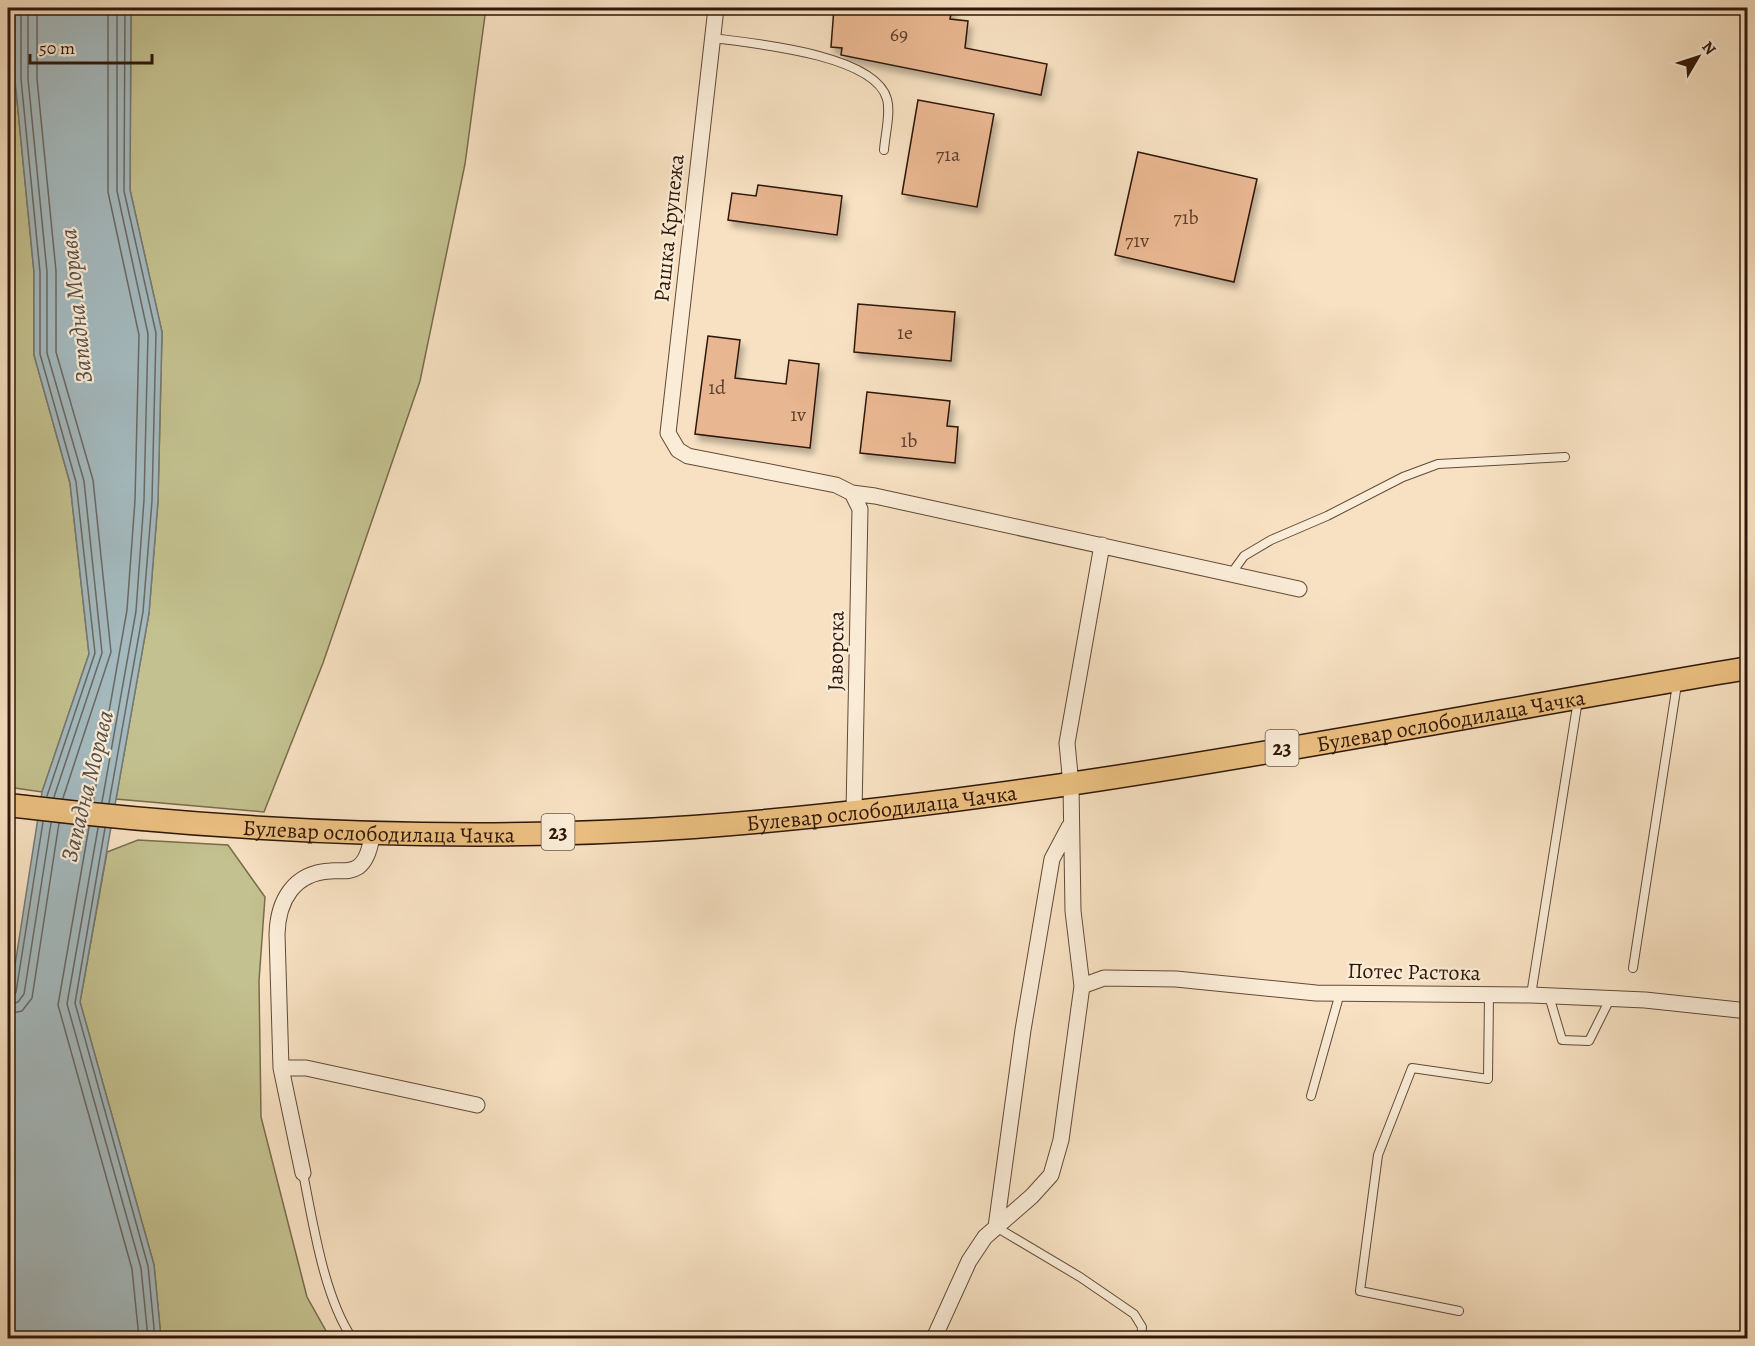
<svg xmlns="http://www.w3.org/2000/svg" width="1755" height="1346" viewBox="0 0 1755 1346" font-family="Alegreya,serif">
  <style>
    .green { fill: #c3c18f; stroke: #796c4c; stroke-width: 1.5 }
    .water { fill: #a4babf; stroke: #757976; stroke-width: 1.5 }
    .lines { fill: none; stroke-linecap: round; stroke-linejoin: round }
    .shore { stroke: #6a6864; stroke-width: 1.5 }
    .building { fill: #e8b690; stroke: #2f1708; stroke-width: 1.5; filter: url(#shadow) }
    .service-casing { stroke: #614a36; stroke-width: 10 }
    .minor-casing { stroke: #614a36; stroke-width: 17 }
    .primary-casing { stroke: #2f1708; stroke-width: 25 }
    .service { stroke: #faecd7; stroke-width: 8 }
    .minor { stroke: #faecd7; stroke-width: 15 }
    .primary { stroke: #ecc081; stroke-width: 22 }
    .labels { text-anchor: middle; stroke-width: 4.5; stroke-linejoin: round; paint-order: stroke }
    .number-label { font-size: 20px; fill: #5d3f2a }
    .shield { fill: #faecd7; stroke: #6c5746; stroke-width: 1.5 }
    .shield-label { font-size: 21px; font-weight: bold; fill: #2f1708 }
    .street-label { font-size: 22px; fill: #2f1708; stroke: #faecd7 }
    .water-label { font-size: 24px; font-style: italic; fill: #585048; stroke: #faecd7 }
  </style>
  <defs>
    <filter id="shadow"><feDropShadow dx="3.5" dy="6" stdDeviation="3" flood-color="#0004"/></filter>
  </defs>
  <rect width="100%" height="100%" fill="#f7e1c2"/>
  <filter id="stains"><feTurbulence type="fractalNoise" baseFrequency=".00333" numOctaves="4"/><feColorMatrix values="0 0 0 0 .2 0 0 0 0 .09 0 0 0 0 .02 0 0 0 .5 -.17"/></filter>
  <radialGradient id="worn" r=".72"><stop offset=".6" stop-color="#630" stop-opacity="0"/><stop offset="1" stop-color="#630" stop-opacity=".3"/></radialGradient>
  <path class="green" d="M8,8H15V80L34,272V355L70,483L89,654L42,792L8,787Z
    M131,8H486L465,164L420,381L323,663L264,812L116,799L149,613L158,501L162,332L130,190Z
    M138,840L228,845L265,897L259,981L261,1117L307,1297L330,1338H161L154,1265L80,1002L107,852Z"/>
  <path class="water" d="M15,8H131L130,190L162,332L158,501L149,613L80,1002L154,1265L161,1338H8V1010L42,792L89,654L70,483L34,355V272L15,80Z"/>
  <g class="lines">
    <path class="shore" d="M21,8V79L40,272V354L76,482L95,653L47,796
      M28,8V79L47,272V353L84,481L102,653L54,797
      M37,8V79L56,271V352L93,480L111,652L63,798
      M93,802L127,610L135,500L139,335L108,192V8
      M102,802L136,611L144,500L148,334L117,191V8
      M109,803L143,612L152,501L156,333L124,191L125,8
      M89,827L58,1005L132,1269L139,1338
      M98,828L67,1004L141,1268L148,1338
      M105,828L75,1003L148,1266L155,1338
      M8,998L13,997L16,992L43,822
      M8,1005L18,1002L24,994L51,823
      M8,1014L22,1011L32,998L59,823"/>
  </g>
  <path class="building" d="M834,8H952L950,19L968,21L965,48L1047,64L1041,95L841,55L842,48L831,47Z
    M918,100L994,114L977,207L902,194Z
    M1138,152L1257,179L1234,282L1115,255Z
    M758,185L842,196L837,235L728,220L732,193L756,196Z
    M858,304L955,312L951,361L854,352Z
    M708,336L740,340L735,378L786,384L789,360L819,364L810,448L695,434Z
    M867,392L950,401L947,426L958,427L955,463L860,453Z"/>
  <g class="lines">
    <g class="service-casing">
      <path id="service" d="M712,38C751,43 875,54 887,99C891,113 885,135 884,150
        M1231,574L1244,556L1271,540L1327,516L1403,477L1438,464L1565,457
        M1633,968L1677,684
        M1531,995L1578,700
        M1549,996L1562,1040L1589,1041L1610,999
        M1311,1096L1340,993
        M303,1173C313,1223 324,1297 352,1338
        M996,1227L1080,1277L1134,1314L1142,1327L1141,1338
        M1459,1311L1360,1291L1378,1155L1412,1068L1488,1079L1489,995"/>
    </g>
    <g class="minor-casing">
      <path id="minor" d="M716,8L668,433L678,450L688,456L836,485L852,493L860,509L854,811
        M852,493L875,496L1299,589
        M1082,986L1104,978L1176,979L1316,993L1531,995L1645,1000L1748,1011
        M281,1068H306L477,1105
        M303,1173L281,1068L277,934C278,900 294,873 330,871C340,870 349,873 358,867C368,860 370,845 373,834
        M996,1227L1023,1030L1052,859L1069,827
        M934,1338L969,1261L985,1237L1032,1196L1051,1175L1061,1140L1082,986L1073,911L1071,785L1067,743L1102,545"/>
    </g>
    <g class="primary-casing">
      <g id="primary">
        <path id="s1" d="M8,805C234,832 465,843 694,827C1048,801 1398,727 1748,668"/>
      </g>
    </g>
    <use href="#service" class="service"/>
    <use href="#minor" class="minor"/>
    <use href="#primary" class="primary"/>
  </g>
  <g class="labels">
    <g class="number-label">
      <text x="899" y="41">69</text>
      <text x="948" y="161">71a</text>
      <text x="1186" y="224">71b</text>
      <text x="1137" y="247">71v</text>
      <text x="905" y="339">1e</text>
      <text x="717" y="394">1d</text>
      <text x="798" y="421">1v</text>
      <text x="909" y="447">1b</text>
    </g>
    <g class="shield">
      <rect x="1265.5" y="730" width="33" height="36" rx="4.5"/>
      <rect x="541.5" y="814" width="33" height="36" rx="4.5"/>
    </g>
    <g class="shield-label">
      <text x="1282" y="755">23</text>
      <text x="558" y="839">23</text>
    </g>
    <g class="street-label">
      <text transform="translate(668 228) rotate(-84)" y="8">Рашка Крупежа</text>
      <text transform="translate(835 651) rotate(-89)" y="8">Јаворска</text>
      <text dy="8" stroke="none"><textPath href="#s1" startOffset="1452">Булевар ослободилаца Чачка</textPath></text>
      <text dy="8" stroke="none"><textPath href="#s1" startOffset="876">Булевар ослободилаца Чачка</textPath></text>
      <text dy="8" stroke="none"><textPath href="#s1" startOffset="372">Булевар ослободилаца Чачка</textPath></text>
      <text transform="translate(1414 971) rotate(1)" y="8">Потес Растока</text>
    </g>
    <g class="water-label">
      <text transform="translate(76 306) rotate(-96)" y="8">Западна Морава</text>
      <text transform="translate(87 786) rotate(-76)" y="8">Западна Морава</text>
    </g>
  </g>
  <rect width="1755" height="1346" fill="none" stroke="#f7e1c2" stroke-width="30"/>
  <rect x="9" y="9" width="1737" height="1328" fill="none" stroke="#2f1708" stroke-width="3"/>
  <rect x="15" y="15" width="1725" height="1316" fill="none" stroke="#2f1708" stroke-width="1.5"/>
  <g transform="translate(1698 57) rotate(51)" stroke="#faecd7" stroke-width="4.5" paint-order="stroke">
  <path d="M0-4.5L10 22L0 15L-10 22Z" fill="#2f1708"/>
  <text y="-9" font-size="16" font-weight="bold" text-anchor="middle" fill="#2f1708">N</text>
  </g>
  <path d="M30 54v9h122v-9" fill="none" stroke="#2f1708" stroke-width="3"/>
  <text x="39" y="54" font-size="18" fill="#2f1708" stroke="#faecd7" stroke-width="4.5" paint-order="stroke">50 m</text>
  <rect width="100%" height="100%" filter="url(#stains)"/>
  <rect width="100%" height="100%" fill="url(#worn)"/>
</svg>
